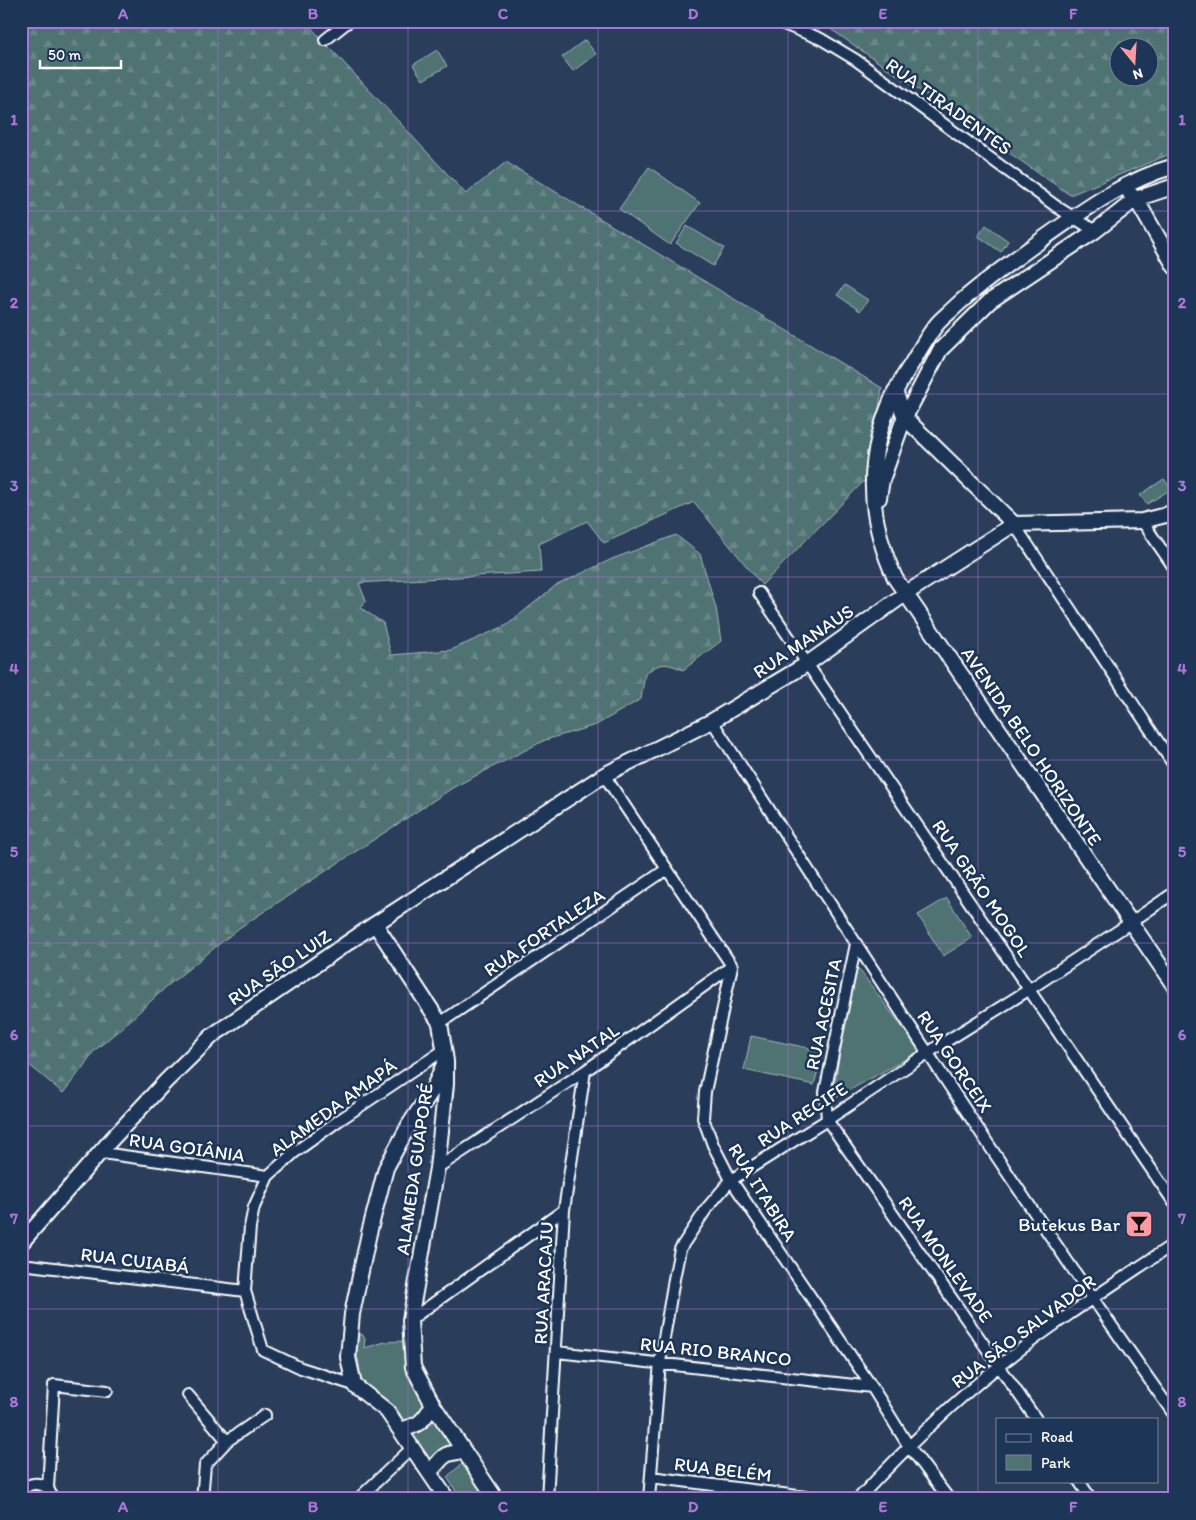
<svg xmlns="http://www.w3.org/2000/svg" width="1196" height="1520" viewBox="0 0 1196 1520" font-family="Itim,sans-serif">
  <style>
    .green { fill: #4f7273; stroke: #a7b8b9 }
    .forest { fill: url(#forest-firs); stroke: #a7b8b9; fill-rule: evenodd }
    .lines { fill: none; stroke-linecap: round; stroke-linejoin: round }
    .street-casing { stroke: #fff; stroke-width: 14 }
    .secondary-casing { stroke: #fff; stroke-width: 18 }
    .street { stroke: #1d3557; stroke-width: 10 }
    .secondary { stroke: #1d3557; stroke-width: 14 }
    .grid { fill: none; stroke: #a976d5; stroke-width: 1; stroke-opacity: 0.55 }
    .labels { text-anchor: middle; stroke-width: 5; stroke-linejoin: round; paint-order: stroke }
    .street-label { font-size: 19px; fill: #fff; stroke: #1d3557 }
    .poi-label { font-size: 19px; fill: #fff; stroke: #1d3557; text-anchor: end }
    .neatline { fill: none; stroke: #a976d5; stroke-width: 2 }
    .grid-label { font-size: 16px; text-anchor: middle; font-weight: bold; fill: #a976d5 }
  </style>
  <defs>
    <pattern id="forest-firs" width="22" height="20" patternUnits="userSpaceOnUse" patternTransform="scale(1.25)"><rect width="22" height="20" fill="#4f7273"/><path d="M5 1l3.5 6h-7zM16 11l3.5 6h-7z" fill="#698788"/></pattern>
  </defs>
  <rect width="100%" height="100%" fill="#2a3d5b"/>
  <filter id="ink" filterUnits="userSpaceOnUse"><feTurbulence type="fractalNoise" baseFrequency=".02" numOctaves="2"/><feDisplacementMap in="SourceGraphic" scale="10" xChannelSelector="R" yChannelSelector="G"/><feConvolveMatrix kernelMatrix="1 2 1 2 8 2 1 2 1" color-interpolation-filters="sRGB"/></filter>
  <g filter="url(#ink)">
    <path class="green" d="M585,40L596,54L573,71L562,57Z
      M437,50L447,66L423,80L413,65Z
      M649,167L700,203L670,245L619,209Z
      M986,225L1008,241L1001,252L978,236Z
      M687,226L724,248L713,266L676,243Z
      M845,285L868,300L860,311L837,295Z
      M1164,479L1171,489L1147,504L1140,495Z
      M947,898L972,938L943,956L918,915Z
      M855,964L920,1051L832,1100Z
      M751,1036L823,1051L814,1085L744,1070Z
      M362,1334L365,1339L364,1348L385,1342L403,1341L406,1357L427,1402L423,1412L409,1422L402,1418L398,1410L362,1384L356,1346L357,1336Z
      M434,1414L457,1446L440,1449L429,1465L410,1435Z
      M463,1463L488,1499H461L447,1477Z
      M37,1488L45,1491L48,1499H24L30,1490Z"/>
    <path class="forest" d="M21,21H305L466,194L506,162L882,388L869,476L762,585L694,502L604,543L587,521L539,544L541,572L359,583L366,601L361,608L383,623L391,655L451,650L507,625L555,586L612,559L676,535L700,554L716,608L721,641L683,670C665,662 660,662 645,674L641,699L596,725L545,740L454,787L239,928L166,987L125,1025L94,1051L81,1070L63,1093L21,1058Z
      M819,21H1175V152L1070,195ZM1118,48H1148V78H1118Z"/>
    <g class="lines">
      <g class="street-casing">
        <path id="street" d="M776,21L821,39L856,60L1057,207L1095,231
          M325,40L349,21
          M1142,521L1175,569
          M1014,524L1175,767
          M759,593L1175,1204
          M712,721C863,955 1014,1189 1175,1416
          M604,775L732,966L705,1092L703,1118L713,1145L731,1180L872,1387L908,1445L949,1499
          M440,1023L667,869
          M827,1120L1036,1419
          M827,1120L825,1092L856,944
          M102,1153L268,1176
          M437,1168L585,1071L732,966
          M21,1264L245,1291
          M410,1320L564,1210
          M557,1352L872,1387
          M354,1385L301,1368L263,1350L245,1291L250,1227L254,1207L268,1176L295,1152L338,1121L444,1050
          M188,1395L227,1441
          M651,1477L821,1499
          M1079,1481L1091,1499
          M48,1488L54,1385L107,1391
          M21,1492C29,1482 38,1482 48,1488L53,1499
          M202,1499L205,1465L227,1441L265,1415
          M358,1499L411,1449
          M547,1499L564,1210L585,1071
          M649,1499L660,1362L674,1279L680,1249L707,1208L731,1180L827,1120L929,1052L1030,989L1130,923L1175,892
          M858,1499C902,1452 948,1406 999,1366C1055,1322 1116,1283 1175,1243"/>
      </g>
      <g class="secondary-casing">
        <path id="secondary" d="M1175,166C1124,180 1082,211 1040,241C1011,262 982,282 956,306C950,312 942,318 937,324C927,336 920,350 912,363C906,372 900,382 895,392C865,456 866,515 895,578L1175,987
          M1130,194L1136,199L1175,267
          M895,391L905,418L1014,524L1142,521L1166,515L1175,511
          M879,498L882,480L903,421L940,350L990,301L1095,231L1136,199L1175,186
          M375,924L440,1023L446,1061V1084L437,1168L410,1320L413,1367L433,1405L496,1499
          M444,1064L433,1089L409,1125L386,1168L369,1233L352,1314L348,1357L354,1385L387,1411L447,1499
          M21,1243L111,1140L166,1081L213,1035L375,924L604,775L712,721L807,664L905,594L1014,524
          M400,1430C419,1425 422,1423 433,1405
          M429,1472C445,1458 438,1454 464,1451"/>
      </g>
      <use href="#street" class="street"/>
      <use href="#secondary" class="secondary"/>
    </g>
  </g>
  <path class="grid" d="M218,21V1499M408,21V1499M598,21V1499M788,21V1499M978,21V1499M21,211H1175M21,394H1175M21,577H1175M21,760H1175M21,943H1175M21,1126H1175M21,1309H1175"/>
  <defs>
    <g id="bar-square" transform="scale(1.4375)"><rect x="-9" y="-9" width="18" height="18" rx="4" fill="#ff9aa2" stroke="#1d3557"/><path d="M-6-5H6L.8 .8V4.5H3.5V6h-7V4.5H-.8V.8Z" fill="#111"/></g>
  </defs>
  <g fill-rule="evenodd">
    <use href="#bar-square" x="1139" y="1224"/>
  </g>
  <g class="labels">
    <g class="street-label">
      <text transform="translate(949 106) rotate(36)" y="7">RUA TIRADENTES</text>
      <text transform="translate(803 641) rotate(-34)" y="7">RUA MANAUS</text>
      <text transform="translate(1032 746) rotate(56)" y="7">AVENIDA BELO HORIZONTE</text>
      <text transform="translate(982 888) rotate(56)" y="7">RUA GRÃO MOGOL</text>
      <text transform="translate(544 932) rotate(-34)" y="7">RUA FORTALEZA</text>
      <text transform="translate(279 967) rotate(-34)" y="7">RUA SÃO LUIZ</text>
      <text transform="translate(823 1014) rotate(-78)" y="7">RUA ACESITA</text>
      <text transform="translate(576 1055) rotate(-34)" y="7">RUA NATAL</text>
      <text transform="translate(955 1061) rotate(56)" y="7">RUA GORCEIX</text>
      <text transform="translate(333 1107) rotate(-36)" y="7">ALAMEDA AMAPÁ</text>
      <text transform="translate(802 1114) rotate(-33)" y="7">RUA RECIFE</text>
      <text transform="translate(187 1147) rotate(8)" y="7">RUA GOIÂNIA</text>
      <text transform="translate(414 1169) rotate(-82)" y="7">ALAMEDA GUAPORÉ</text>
      <text transform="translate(763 1192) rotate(58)" y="7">RUA ITABIRA</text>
      <text transform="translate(946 1259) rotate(55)" y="7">RUA MONLEVADE</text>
      <text transform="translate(135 1260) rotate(7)" y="7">RUA CUIABÁ</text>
      <text transform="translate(543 1283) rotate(-87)" y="7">RUA ARACAJU</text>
      <text transform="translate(1023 1331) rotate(-37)" y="7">RUA SÃO SALVADOR</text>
      <text transform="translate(716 1351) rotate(6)" y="7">RUA RIO BRANCO</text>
      <text transform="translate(723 1469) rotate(7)" y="7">RUA BELÉM</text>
    </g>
    <g class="poi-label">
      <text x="1120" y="1231">Butekus Bar</text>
    </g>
  </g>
  <rect width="1196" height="1520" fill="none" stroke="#1d3557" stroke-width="55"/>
  <rect x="996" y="1418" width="162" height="65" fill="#1d3557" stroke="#77869a"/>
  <rect x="1006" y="1434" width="25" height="8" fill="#1d3557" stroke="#77869a"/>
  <text x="1041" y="1442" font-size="15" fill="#ffffff">Road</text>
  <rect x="1006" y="1455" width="25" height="15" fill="#4f7273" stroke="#77869a"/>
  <text x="1041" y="1468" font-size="15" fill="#ffffff">Park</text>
  <g transform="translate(1134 62) rotate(162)"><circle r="24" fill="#1d3557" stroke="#77869a"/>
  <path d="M0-4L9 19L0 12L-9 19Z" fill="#ff9aa2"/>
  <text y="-8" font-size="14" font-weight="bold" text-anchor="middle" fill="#ffffff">N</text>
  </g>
  <path d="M40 60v8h81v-8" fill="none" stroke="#ffffff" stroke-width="2.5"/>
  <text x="48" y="60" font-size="15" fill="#ffffff" stroke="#1d3557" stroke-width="4" paint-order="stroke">50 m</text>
  <rect x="28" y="28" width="1140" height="1464" class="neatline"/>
  <g class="grid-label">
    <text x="123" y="19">A</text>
    <text x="313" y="19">B</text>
    <text x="503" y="19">C</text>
    <text x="693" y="19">D</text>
    <text x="883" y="19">E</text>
    <text x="1073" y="19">F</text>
    <text x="14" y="125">1</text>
    <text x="1182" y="125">1</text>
    <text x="14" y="308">2</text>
    <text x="1182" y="308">2</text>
    <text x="14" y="491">3</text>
    <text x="1182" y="491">3</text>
    <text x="14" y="674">4</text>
    <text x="1182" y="674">4</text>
    <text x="14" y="857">5</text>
    <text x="1182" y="857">5</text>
    <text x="14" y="1040">6</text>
    <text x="1182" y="1040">6</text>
    <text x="14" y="1224">7</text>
    <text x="1182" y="1224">7</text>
    <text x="14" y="1407">8</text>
    <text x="1182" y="1407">8</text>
    <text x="123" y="1512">A</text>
    <text x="313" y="1512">B</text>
    <text x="503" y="1512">C</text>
    <text x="693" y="1512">D</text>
    <text x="883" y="1512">E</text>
    <text x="1073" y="1512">F</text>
  </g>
</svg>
